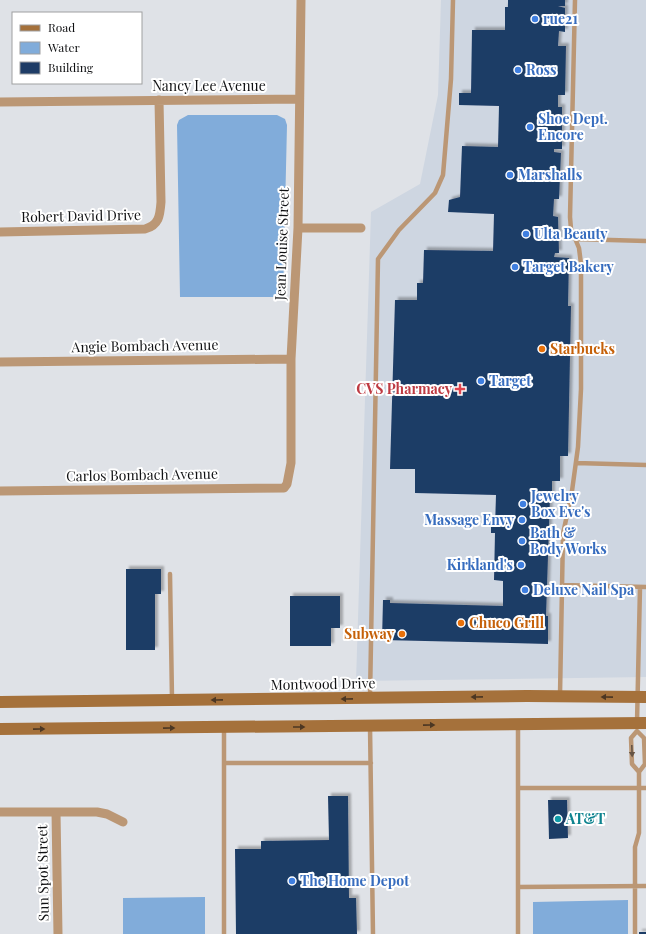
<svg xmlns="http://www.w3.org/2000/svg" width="646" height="934" viewBox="0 0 646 934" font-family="'Playfair Display',serif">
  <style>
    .built { fill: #ced6e1 }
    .water { fill: #81acda }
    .building { fill: #1e3c66; filter: url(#shadow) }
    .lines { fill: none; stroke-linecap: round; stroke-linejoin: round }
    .lane { stroke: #bb9775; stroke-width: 4.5 }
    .street { stroke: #bb9775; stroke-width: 9 }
    .secondary { stroke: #a5713b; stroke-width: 12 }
    .oneway { fill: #4c3723 }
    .oneway2 { fill: #665444 }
    .shop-dot { fill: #3f7fe0; stroke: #fff; stroke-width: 1.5 }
    .food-dot { fill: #e8710a; stroke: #fff; stroke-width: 1.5 }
    .health-dot { fill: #e0444e; stroke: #fff; stroke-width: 1.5 }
    .culture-dot { fill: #0f9aa8; stroke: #fff; stroke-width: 1.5 }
    .labels { text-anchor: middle; stroke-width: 4; stroke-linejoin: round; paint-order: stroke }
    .shop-label { font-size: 14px; font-weight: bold; fill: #366cbe; stroke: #fff; text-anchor: start }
    .street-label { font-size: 14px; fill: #101113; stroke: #fff }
    .food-label { font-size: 14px; font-weight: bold; fill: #c56008; stroke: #fff; text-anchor: start }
    .health-label { font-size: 14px; font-weight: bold; fill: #be3a42; stroke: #fff; text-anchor: end }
    .culture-label { font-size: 14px; font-weight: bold; fill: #0d838f; stroke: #fff; text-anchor: start }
  </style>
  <defs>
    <filter id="shadow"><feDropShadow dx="3" dy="-3" stdDeviation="1" flood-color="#0004"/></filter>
  </defs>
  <rect width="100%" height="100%" fill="#dfe2e7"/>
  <path class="built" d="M441,0H646V677L356,681L371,212L420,184L438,95Z"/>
  <path class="water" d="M188,115H277L285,119L287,125L283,297H180L177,125L179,120Z
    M205,897V934H123V898Z
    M628,900V934H533V902Z"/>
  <path class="building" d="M508,0H565V6H558L565,8V32L559,31L558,46H566L565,95H558V107H562V149H554V152L561,153L559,199H554L553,216L558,217L559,253H555L554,257L569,258L568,306H571L568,456H560V481H552V497L550,496L546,616H548V644L382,640L383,600H390V603L503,606V581L494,580L495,533H491V527H495L496,495L415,493V469H390L395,300H417V283H423L424,250L493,251L494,214L448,212L449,200L460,197L462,146L498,147L499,106L459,105V93H471L472,30H505V7H508Z
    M126,569H161V594H155V650H126Z
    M290,596H340V628H331V646H290Z
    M328,796H348L349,898H356L357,934H236L235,849H261V841L329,840Z
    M548,800H567L568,838L549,839Z
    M639,932H646V934H639Z"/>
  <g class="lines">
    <path class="lane" d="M575,239L646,241
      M576,463L646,465
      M170,574L172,699
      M562,585L646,587
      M560,695L563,534L572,491L578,447L581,389V264L579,248L571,229L570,217L575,0
      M370,697L378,259L399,230L435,193L443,175L451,79L453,0
      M637,723L640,587
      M370,726L373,934
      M518,726V934
      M224,728V934
      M224,763H371
      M518,788H646
      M518,887L646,886
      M635,934V847L639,833V772L645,764L644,738L637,731L631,738L632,764L639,772"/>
    <path class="street" d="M0,102L298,99
      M298,228H361
      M0,232L145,229C159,225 160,216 161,202L159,100
      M0,362L291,359
      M0,491L284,488L287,484L291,463V359L298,228L301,0
      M0,812H97L107,814L123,822
      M56,812L58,934"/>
    <path class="secondary" d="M0,702L527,696L646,697
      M0,729L646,723"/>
  </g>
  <defs><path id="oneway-solid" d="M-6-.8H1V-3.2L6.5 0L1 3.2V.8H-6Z"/></defs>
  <g class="oneway">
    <use href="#oneway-solid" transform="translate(477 697) rotate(179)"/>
    <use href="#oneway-solid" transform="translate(607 697) rotate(-179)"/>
    <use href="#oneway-solid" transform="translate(347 699) rotate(179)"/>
    <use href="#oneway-solid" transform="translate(217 700) rotate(179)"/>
    <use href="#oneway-solid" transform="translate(429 725) rotate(-1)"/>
    <use href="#oneway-solid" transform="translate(299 727)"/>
    <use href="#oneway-solid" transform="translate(169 728) rotate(-1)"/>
    <use href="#oneway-solid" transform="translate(39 729) rotate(-1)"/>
  </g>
  <use class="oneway2" href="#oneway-solid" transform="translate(632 751) rotate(88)"/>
  <g class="shop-dot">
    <circle cx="535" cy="19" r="4"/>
    <circle cx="518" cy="70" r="4"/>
    <circle cx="530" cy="127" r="4"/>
    <circle cx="510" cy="175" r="4"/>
    <circle cx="526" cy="234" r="4"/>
    <circle cx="515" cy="267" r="4"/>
    <circle cx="481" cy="381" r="4"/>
    <circle cx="523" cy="504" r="4"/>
    <circle cx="522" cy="520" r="4"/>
    <circle cx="522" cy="541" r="4"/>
    <circle cx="521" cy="565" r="4"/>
    <circle cx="525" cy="590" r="4"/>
    <circle cx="292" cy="881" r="4"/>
  </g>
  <g class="food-dot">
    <circle cx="542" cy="349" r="4"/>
    <circle cx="461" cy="623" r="4"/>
    <circle cx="402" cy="634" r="4"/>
  </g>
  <path class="health-dot" d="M458 383h4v4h4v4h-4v4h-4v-4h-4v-4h4z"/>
  <circle class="culture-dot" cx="558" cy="819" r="4"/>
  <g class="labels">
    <g class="shop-label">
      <text x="543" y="24">rue21</text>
      <text x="526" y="75">Ross</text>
      <text x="538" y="124">Shoe Dept.<tspan x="538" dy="16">Encore</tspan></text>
      <text x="518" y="180">Marshalls</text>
      <text x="534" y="239">Ulta Beauty</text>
      <text x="523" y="272">Target Bakery</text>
      <text x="489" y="386">Target</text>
      <text x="531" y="501">Jewelry<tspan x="531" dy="16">Box Eve's</tspan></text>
      <text x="514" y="525" text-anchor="end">Massage Envy</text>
      <text x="530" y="538">Bath &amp;<tspan x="530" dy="16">Body Works</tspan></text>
      <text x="513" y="570" text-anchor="end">Kirkland's</text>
      <text x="533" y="595">Deluxe Nail Spa</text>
      <text x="300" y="886">The Home Depot</text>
    </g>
    <g class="street-label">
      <text x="209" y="91">Nancy Lee Avenue</text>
      <text transform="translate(81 216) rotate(-1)" y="5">Robert David Drive</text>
      <text transform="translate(282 244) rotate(-88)" y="5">Jean Louise Street</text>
      <text transform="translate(145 346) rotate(-1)" y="5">Angie Bombach Avenue</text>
      <text transform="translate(142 475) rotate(-1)" y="5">Carlos Bombach Avenue</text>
      <text transform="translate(323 684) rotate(-1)" y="5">Montwood Drive</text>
      <text transform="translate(43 873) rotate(-91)" y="5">Sun Spot Street</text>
    </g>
    <g class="food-label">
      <text x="550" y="354">Starbucks</text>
      <text x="469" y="628">Chuco Grill</text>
      <text x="394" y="639" text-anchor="end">Subway</text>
    </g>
    <g class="health-label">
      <text x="452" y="394">CVS Pharmacy</text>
    </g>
    <g class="culture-label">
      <text x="566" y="824">AT&amp;T</text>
    </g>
  </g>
  <rect x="12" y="12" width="130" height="72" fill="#ffffff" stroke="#9fa0a1"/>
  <rect x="20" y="25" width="20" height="6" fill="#a5713b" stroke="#9fa0a1"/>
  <text x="48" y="32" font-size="12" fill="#101113">Road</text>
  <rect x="20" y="42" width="20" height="12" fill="#81acda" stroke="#9fa0a1"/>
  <text x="48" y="52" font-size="12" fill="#101113">Water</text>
  <rect x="20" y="62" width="20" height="12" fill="#1e3c66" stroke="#9fa0a1"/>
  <text x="48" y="72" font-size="12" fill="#101113">Building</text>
</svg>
